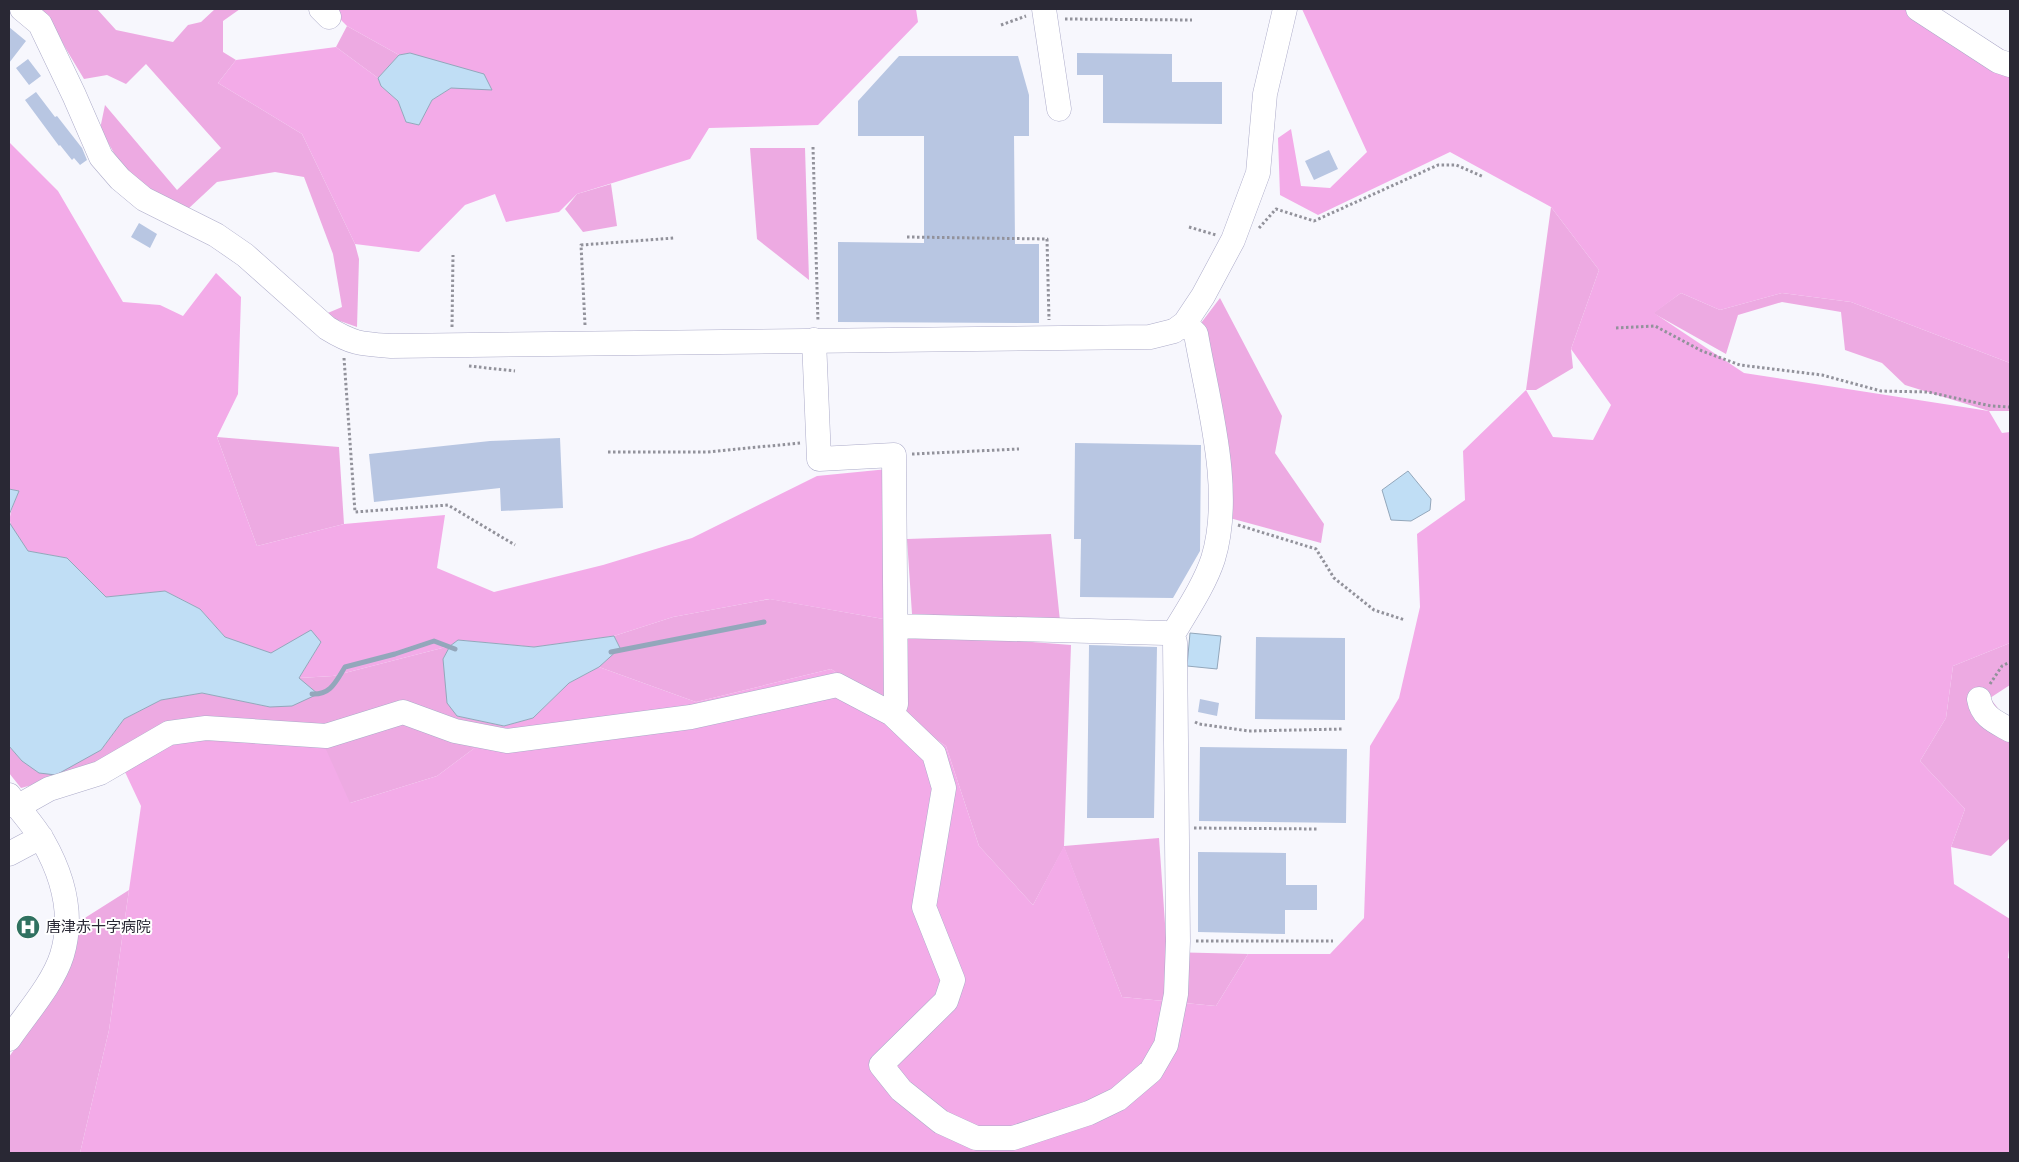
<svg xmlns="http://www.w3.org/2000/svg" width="2019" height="1162" viewBox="0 0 2019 1162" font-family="Poppins,'Noto Sans JP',sans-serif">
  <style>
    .green { fill: #edaae2 }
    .forest { fill: #f3abe8 }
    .water { fill: #c0def5; stroke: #93a7bb }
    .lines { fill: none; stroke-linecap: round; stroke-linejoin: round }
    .stream { stroke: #93a7bb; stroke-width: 5 }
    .building { fill: #b8c6e2 }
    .minor-casing { stroke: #acabc9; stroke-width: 25 }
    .path { stroke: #92929b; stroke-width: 3; stroke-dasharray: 2.5 2.5; stroke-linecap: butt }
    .minor { stroke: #fff; stroke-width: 24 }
    .labels { text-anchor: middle; stroke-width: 4; stroke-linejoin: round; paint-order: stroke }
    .poi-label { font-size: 15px; fill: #292834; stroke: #fff; text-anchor: start }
  </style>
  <rect width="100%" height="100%" fill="#f7f7fd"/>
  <path class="green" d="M42,9H97L116,30L173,42L188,25L201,22L215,9H240L223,21V52L236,60L218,83L302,134L355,244L359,259L357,327L323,315L342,307L333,254L304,177L275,172L217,182L188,209L128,177L100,129L105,105L177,190L221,148L146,64L126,84L107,75L84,79Z
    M347,26L399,55L378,78L336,47Z
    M750,148H805L809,280L757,239Z
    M611,184L617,226L583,232L565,209L577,194Z
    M1551,207L1599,270L1571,349L1573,368L1536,390H1526Z
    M1681,293L1720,310L1782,293L1851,302L2010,363V411H1989L1905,385L1882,363L1845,350L1841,312L1782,302L1738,315L1726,354L1653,313Z
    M1220,298L1282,416L1275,453L1324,524L1321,543L1226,517L1198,327Z
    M217,437L339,447L344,524L257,546Z
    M1051,534L1060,621L912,614L907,539Z
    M770,599L889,620L904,632L1071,645L1064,846L1159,838L1167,952L1248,954L1216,1006L1122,997L1064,847L1033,905L979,846L946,746L831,669L696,702L599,667L620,648L614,636L673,617Z
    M2010,643V685L1990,698L2010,724V838L1991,856L1951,847L1965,809L1920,761L1946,718L1953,666Z
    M450,646L443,659L457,716L504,726L437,776L350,803L96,768L21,788L9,773V746L22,761L101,750L124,719L161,700L202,693L270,707L299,678L333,676Z
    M129,890L109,1030L80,1153H9V1057L68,971L80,921Z"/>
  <path class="forest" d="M330,9H916L918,22L818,125L709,128L690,159L577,194L559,212L506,222L495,194L465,205L419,252L355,244L302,134L218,83L236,60L336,47L378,78L381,86L398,101L406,122L419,125L432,100L451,88L410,53L399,55L347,26Z
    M1302,9H1938L2010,54V363L1851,302L1782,293L1720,310L1681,293L1654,313L1744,373L1989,411L2002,433L2010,432V643L1953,666L1946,718L1920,761L1965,809L1951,847L1954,884L2010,919V941L2008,958L2010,959V1153H80L109,1030L141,806L125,772L177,741L324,745L350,803L437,776L504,726L533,718L569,683L599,667L696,702L831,669L946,746L979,846L1033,905L1064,846L1122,997L1216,1006L1248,954H1330L1364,918L1370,746L1399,698L1420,607L1417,534L1465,500L1463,451L1526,390L1553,437L1593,440L1611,405L1571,349L1599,270L1551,207L1450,152L1318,215L1280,195L1278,138L1291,129L1301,186L1330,188L1367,152Z
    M9,142L58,191L123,302L160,305L183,316L216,273L241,297L238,394L217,437L257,546L344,524L445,515L437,568L494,592L603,565L692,538L817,476L888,469L889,620L769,599L673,617L614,636L534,647L458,640L450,646L333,676L299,678L321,642L271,654L225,637L200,609L165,591L106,597L67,558L28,551C8,521 4,526 19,491L9,489Z"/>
  <path class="water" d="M410,53L484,74L492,90L451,88L432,100L419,125L406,122L398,101L381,86L378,78L399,55Z
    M1408,471L1431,499L1430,510L1411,521L1391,520L1382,490Z
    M9,489L19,491L9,515Z
    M9,522L28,551L67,558L106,597L165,591L200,609L225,637L271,653L311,630L321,642L299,678L318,694L292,706L270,707L202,693L161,700L124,719L101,750L56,775L39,773L22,761L9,746Z
    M1190,633L1221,636L1217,669L1187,666Z
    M614,636L620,648L599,667L569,683L533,718L504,726L457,716L447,703L443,659L450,646L458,640L534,647Z"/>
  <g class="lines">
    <path class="stream" d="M611,652L764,622
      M312,694C331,695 336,681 345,667L395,654L434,641L455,649"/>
  </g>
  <path class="building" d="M9,27L26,41L9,63Z
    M1077,53L1172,54V82H1222V124L1103,123V75H1077Z
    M899,56H1018L1029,95V136H1014L1015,244H1039V323L838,322V242L924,243V136H858V101Z
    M28,59L41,76L29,85L16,68Z
    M36,92L55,117L57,116L82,148L87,160L80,165L74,158L72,160L60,145L59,146L25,100Z
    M1329,150L1338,169L1314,180L1305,161Z
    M139,223L157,234L150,248L131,237Z
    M560,438L563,508L501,511L500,488L374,502L369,454L490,441Z
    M1075,443L1201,445L1200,551L1173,598L1080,597L1081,539H1074Z
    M1256,637L1345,638V720L1255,719Z
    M1089,645L1157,647L1154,818H1087Z
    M1200,699L1219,703L1217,716L1198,712Z
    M1200,747L1347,749L1346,823L1199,821Z
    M1198,852L1286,853V885H1317V910H1285V934L1198,932Z"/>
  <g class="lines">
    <g class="minor-casing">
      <path id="minor" d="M22,9L40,24L74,95L101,157L120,179L144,199L216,235L245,255L327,328C353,344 361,344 391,346L1150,337L1174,331L1185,323L1203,296L1233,240L1258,173L1265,94L1285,9
        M321,9L329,17
        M1044,9L1059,109
        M1918,9L1998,61L2010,65
        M1172,636C1186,612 1204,586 1213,559C1234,491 1208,403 1196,334L1185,323
        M1979,699C1982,717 1996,722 2010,730
        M892,714L934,754L944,788L924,907L953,980L946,1001L881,1065L901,1090L941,1122L976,1138H1013L1089,1113L1118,1099L1151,1071L1166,1045L1176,994L1178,941L1175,642L1172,636L1165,633L897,626
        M17,807L49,789L100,773L169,733L206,728L326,736L403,712L455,731L507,741L691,717L837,685L892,714L896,704L894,455L819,459L814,340
        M9,854L41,837
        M9,1039C26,1014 53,984 62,955C74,915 63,876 43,841C34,825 20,811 9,795"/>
    </g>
    <path class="path" d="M1065,19L1192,20
      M1001,25L1026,16
      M813,147L818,322
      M1189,227L1216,235
      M1259,228L1276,209L1314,221L1438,165H1456L1484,177
      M907,237L1047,239L1049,320
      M585,325L581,245L674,238
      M452,327L453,255
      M1616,328L1655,326L1702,351L1740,365L1822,375L1881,391L1928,392L1991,406L2010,407
      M344,358L355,512L448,505L515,545
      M469,366L515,371
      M608,452H707L800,443
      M912,454L1019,449
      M1238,525L1316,549L1334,578L1374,610L1405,620
      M1990,684L2002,666L2010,662
      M1195,722L1199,724L1249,731L1343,729
      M1194,828L1319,829
      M1196,941H1333"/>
    <use href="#minor" class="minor"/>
  </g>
  <defs>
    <g id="hospital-disc" transform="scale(1.25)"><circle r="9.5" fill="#307160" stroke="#fff"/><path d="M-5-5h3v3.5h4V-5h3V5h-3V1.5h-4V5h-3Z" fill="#fff"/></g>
  </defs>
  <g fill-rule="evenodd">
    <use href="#hospital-disc" x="28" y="927"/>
  </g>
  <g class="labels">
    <g class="poi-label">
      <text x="46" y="932">唐津赤十字病院</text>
    </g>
  </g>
  <rect width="2019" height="1162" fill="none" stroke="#292834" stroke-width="20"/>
</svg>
